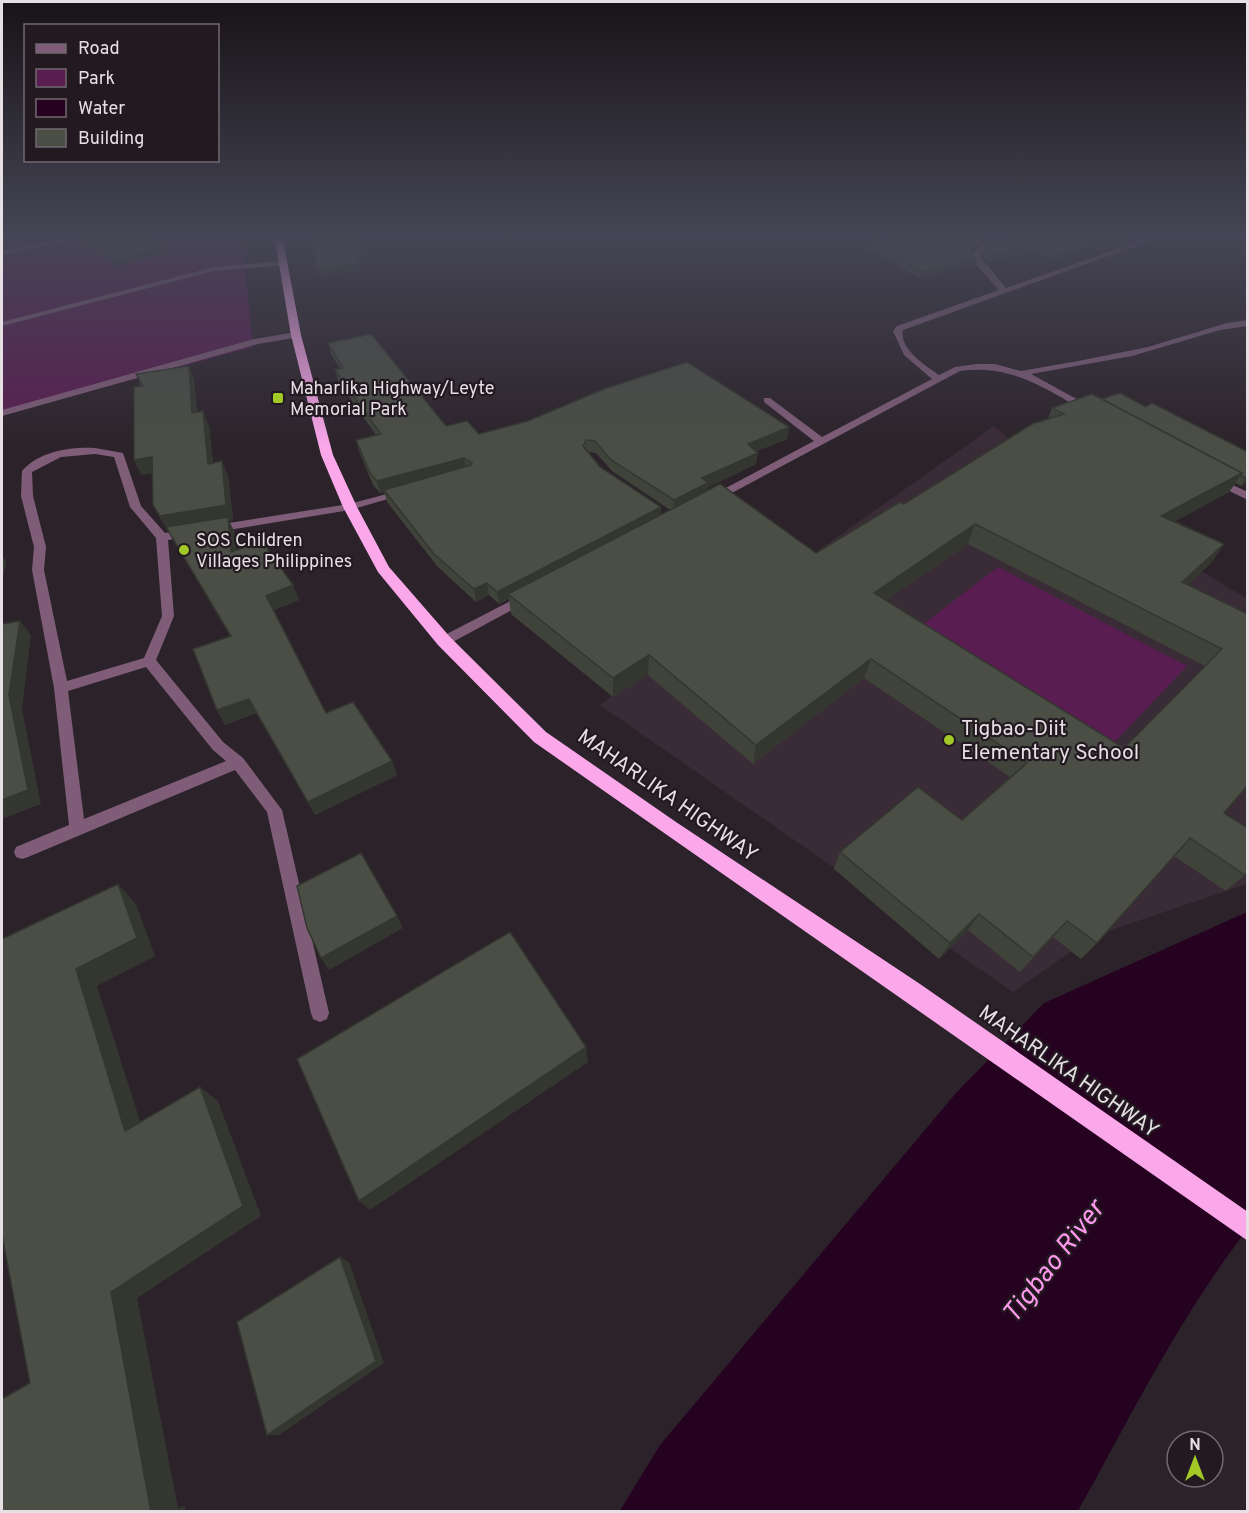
<svg xmlns="http://www.w3.org/2000/svg" width="1249" height="1513" viewBox="0 0 1249 1513" font-family="Overpass,sans-serif">
  <style>
    .built { fill: #3a2c37 }
    .green { fill: #591d51 }
    .water { fill: #260221 }
    .lines { fill: none; stroke-linecap: round; stroke-linejoin: round }
    .minor { fill: #7f5d78; fill-rule: evenodd }
    .highway { fill: #fba8eb; fill-rule: evenodd }
    .wall { fill: #40433a; fill-rule: evenodd }
    .shaded-wall { fill: #343730 }
    .building { fill: #4a4e44; stroke: #343730; stroke-width: 1.5; fill-rule: evenodd }
    .poi-dot { fill: #a3c927; stroke: #221a20; stroke-width: 2 }
    .labels { text-anchor: middle; stroke-width: 4.5; stroke-linejoin: round; paint-order: stroke }
    .far-poi-label { font-size: 18px; fill: #e6e0e5; stroke: #221a20; text-anchor: start }
    .poi-label { font-size: 21px; fill: #e6e0e5; stroke: #221a20; text-anchor: start }
    .street-label { font-size: 21px; fill: #e6e0e5; stroke: #221a20 }
    .near-water-label { font-size: 27px; font-style: italic; fill: #fe98ec; stroke: #221a20 }
  </style>
  <rect width="100%" height="100%" fill="#2c232a"/>
  <path class="built" d="M994,426L1071,491L1247,599V884L1093,936L1013,992L600,705Z"/>
  <path class="green" d="M2,235H242L253,347L2,415Z
    M998,567L1187,666L1108,749L913,632Z"/>
  <path class="water" d="M1247,912V1230C1180,1316 1131,1416 1078,1511L619,1512L660,1445L956,1093L1044,1003Z"/>
  <g class="lines">
    <path class="minor" d="M84,235H97L2,255V251Z
      M1007,235H1016L989,247L979,255L1006,288L1157,235H1167L903,330C899,349 925,365 939,375L955,367L977,364H995L1021,371L1078,361L1148,347L1227,323L1248,320V326L1220,330L1132,356L1031,374L1093,408V412L1090,413C1079,409 1068,401 1057,395C1026,377 997,366 960,371L715,502H707V498L814,441L764,402V398H770L822,437L932,379L904,355L893,331L897,326L999,290L972,260L971,254L983,243Z
      M283,261L286,265L214,271L2,326V322L214,267Z
      M296,332L299,333V337L258,344L2,416V410L254,339Z
      M95,448L123,453L141,506L165,533L349,504L406,489L412,492L350,510L168,540L174,616L156,660L223,742L243,758L282,810L329,1013L327,1019L320,1022L313,1019L311,1013L267,812L235,770L28,857L22,859L16,857L14,852L16,847L69,825L54,688L32,570L34,547L21,496L22,471C40,451 70,447 95,448ZM95,454L114,457L130,507L156,538L162,616L144,658L67,681L44,570L46,547L33,496L32,472L61,457ZM146,667L213,750L226,761L84,819L68,691Z
      M1213,476L1248,492V500L1209,481L1208,479Z
      M528,592L532,593V599L449,644L444,646L437,641L439,638Z"/>
    <path class="highway" d="M274,235H282L301,335L333,455L357,507L389,567L450,637L546,732L676,822L920,984L1248,1212V1241L534,742L438,645L378,572L343,507L321,455L291,335Z"/>
  </g>
  <path class="wall" d="M67,235H149L167,246L169,252L118,266L78,241L75,235L69,236Z
    M1011,235H1146L1117,246L1101,240L1056,260L1031,252L988,262L982,255L984,249Z
    M982,241L972,250V254L976,259L974,265L920,278L867,249L869,243Z
    M328,343L446,426L479,434L789,427L787,439L757,451L756,464L708,487L707,490L816,553L904,504L1048,419L1052,408L1102,399L1146,407L1248,452V483L1241,486L1236,483L1229,492L1175,521L1224,544L1211,563L1187,585L1248,614L1224,813L1245,875L1226,891L1174,856L1097,943L1081,959L1053,937L1020,972L968,930L939,959L834,869L840,852L962,820L1010,777L864,678L753,764L648,675L613,697L511,614L509,599L499,604L489,595L476,602L437,566L387,502L384,492L380,493L373,485L359,451L356,440L376,435L338,381L335,370L340,369L331,354ZM588,452L596,453L612,471L670,510L661,515L600,467ZM968,544L1205,666L1124,748L886,600Z
    M189,366L194,380L197,412L209,426L213,463L228,476L233,520L229,521L234,531L236,550L293,585L299,600L274,610L326,713L397,775L315,815L256,713L225,725L217,710L230,636L161,519L153,505L152,473L141,475V386L136,374Z"/>
  <path class="shaded-wall" d="M360,235H362L361,271L318,276L317,269Z
    M984,235H1001L982,241L969,252L971,246Z
    M1102,235H1103L1101,240L1056,260L1059,254Z
    M1133,235H1146L1117,246L1120,239Z
    M1034,245L1031,252L988,262L990,256Z
    M167,246L169,252L118,266L115,260Z
    M976,259L974,265L920,278L922,272Z
    M189,366L194,380L198,427L192,413Z
    M203,411L209,426L215,478L208,464Z
    M789,427L787,439L746,456L748,444Z
    M758,453L756,464L708,487L707,495L673,512L674,500L702,478Z
    M152,457L159,472L141,475L134,460Z
    M464,458L466,470L384,490V492L380,493L377,481Z
    M222,461L228,476L233,520L229,521L234,531L238,566L231,552L228,521L167,530L160,516Z
    M1242,473L1229,492L1150,535L1161,516Z
    M1246,478H1248V483L1241,486Z
    M661,507V519L508,594L509,599L499,604L497,592Z
    M975,524L968,544L868,612L874,593Z
    M1224,544L1211,563L1169,602L1182,582Z
    M2,555L6,561L2,585Z
    M487,583L489,595L476,602L474,589Z
    M293,585L299,600L273,610L266,596Z
    M20,621L31,635L22,709L41,804L2,819V800L9,695Z
    M649,655L648,675L613,697V678Z
    M871,659L864,678L753,764L756,745Z
    M249,699L256,713L225,725L217,710Z
    M392,761L397,775L315,815L308,802Z
    M118,884L136,904L155,956L97,986L147,1143L125,1131L76,969Z
    M979,914L968,930L939,959L950,943Z
    M397,916L403,928L329,970L321,958Z
    M586,1047L588,1062L370,1210L359,1201Z
    M200,1087L218,1101L261,1216L137,1298L178,1508L185,1506L186,1512H151L111,1292Z
    M340,1257L349,1262L384,1363L279,1435H267Z"/>
  <path class="building" d="M75,235H149L167,246L115,260Z
    M312,235H360L359,264L317,269Z
    M898,235H985L971,246L972,254L976,259L922,272L869,243Z
    M1011,235H1102L1059,254L1034,245L990,256L984,249Z
    M1105,235H1133L1120,239Z
    M371,334L446,426L467,421L479,434L528,421L604,389L687,362L789,427L748,444L758,453L702,478L708,483L674,500L611,460L595,441L586,440L583,446L600,467L661,507L497,592L487,583L474,589L434,554L384,490L471,465L472,463L464,458L377,481L370,473L356,440L381,434L335,370L343,368L328,343Z
    M189,366L192,413L203,411L208,464L222,461L226,505L160,516L153,505L152,457L134,460V387L143,386L136,374Z
    M1120,393L1146,407L1152,403L1248,452V478H1246L1240,475L1242,473L1102,399Z
    M1092,394L1242,473L1161,516L1224,544L1182,582L1248,614V785L1224,813L1248,828V871L1245,875L1190,838L1097,943L1067,921L1033,957L979,914L950,943L840,852L918,787L962,820L1027,763L871,659L756,745L649,655L613,678L508,594L720,484L816,553L900,502L904,504L1032,424L1064,414L1052,408ZM975,524L1222,649L1124,748L874,593Z
    M228,517L231,552L262,541L293,585L266,596L326,713L353,702L392,761L308,802L249,699L217,710L193,649L231,636L166,527Z
    M20,621L9,695L28,790L2,800V624Z
    M361,853L397,916L321,958L307,928L297,886Z
    M118,884L137,938L76,969L125,1131L200,1087L243,1206L111,1292L151,1512H2V1399L30,1383L2,1235V939Z
    M510,932L586,1047L359,1201L297,1059Z
    M340,1257L376,1361L267,1435L237,1322Z"/>
  <linearGradient id="sky" x2="0" y2="1"><stop stop-color="#181317"/><stop offset="0.53" stop-color="#454555"/><stop offset="1" stop-color="#454555" stop-opacity="0"/></linearGradient>
  <rect width="1249" height="446" fill="url(#sky)"/>
  <g class="poi-dot">
    <rect x="272" y="392" width="12" height="12" rx="3"/>
    <circle cx="184" cy="550" r="6"/>
    <circle cx="949" cy="740" r="6"/>
  </g>
  <g class="labels">
    <g class="far-poi-label">
      <text x="290" y="394">Maharlika Highway/Leyte<tspan x="290" dy="21">Memorial Park</tspan></text>
      <text x="196" y="546">SOS Children<tspan x="196" dy="21">Villages Philippines</tspan></text>
    </g>
    <g class="poi-label">
      <text x="961" y="735">Tigbao-Diit<tspan x="961" dy="24">Elementary School</tspan></text>
    </g>
    <g class="street-label">
      <text transform="translate(668 795) rotate(35)" y="7">MAHARLIKA HIGHWAY</text>
      <text transform="translate(1069 1071) rotate(35)" y="7">MAHARLIKA HIGHWAY</text>
    </g>
    <g class="near-water-label">
      <text transform="translate(1053 1261) rotate(-52)" y="9">Tigbao River</text>
    </g>
  </g>
  <rect width="1249" height="1513" fill="none" stroke="#e6e0e5" stroke-width="6"/>
  <rect x="24" y="24" width="195" height="138" fill="#221a20" stroke="#70696f" stroke-width="1.5"/>
  <rect x="36" y="44" width="30" height="9" fill="#7f5d78" stroke="#70696f" stroke-width="1.5"/>
  <text x="78" y="54" font-size="18" fill="#e6e0e5">Road</text>
  <rect x="36" y="69" width="30" height="18" fill="#591d51" stroke="#70696f" stroke-width="1.5"/>
  <text x="78" y="84" font-size="18" fill="#e6e0e5">Park</text>
  <rect x="36" y="99" width="30" height="18" fill="#260221" stroke="#70696f" stroke-width="1.5"/>
  <text x="78" y="114" font-size="18" fill="#e6e0e5">Water</text>
  <rect x="36" y="129" width="30" height="18" fill="#4a4e44" stroke="#70696f" stroke-width="1.5"/>
  <text x="78" y="144" font-size="18" fill="#e6e0e5">Building</text>
  <g transform="translate(1195 1459)"><circle r="28" fill="#221a20" stroke="#70696f" stroke-width="1.5"/>
  <path d="M0-4.5L10 22L0 15L-10 22Z" fill="#a3c927"/>
  <text y="-9" font-size="16" font-weight="bold" text-anchor="middle" fill="#e6e0e5">N</text>
  </g>
</svg>
